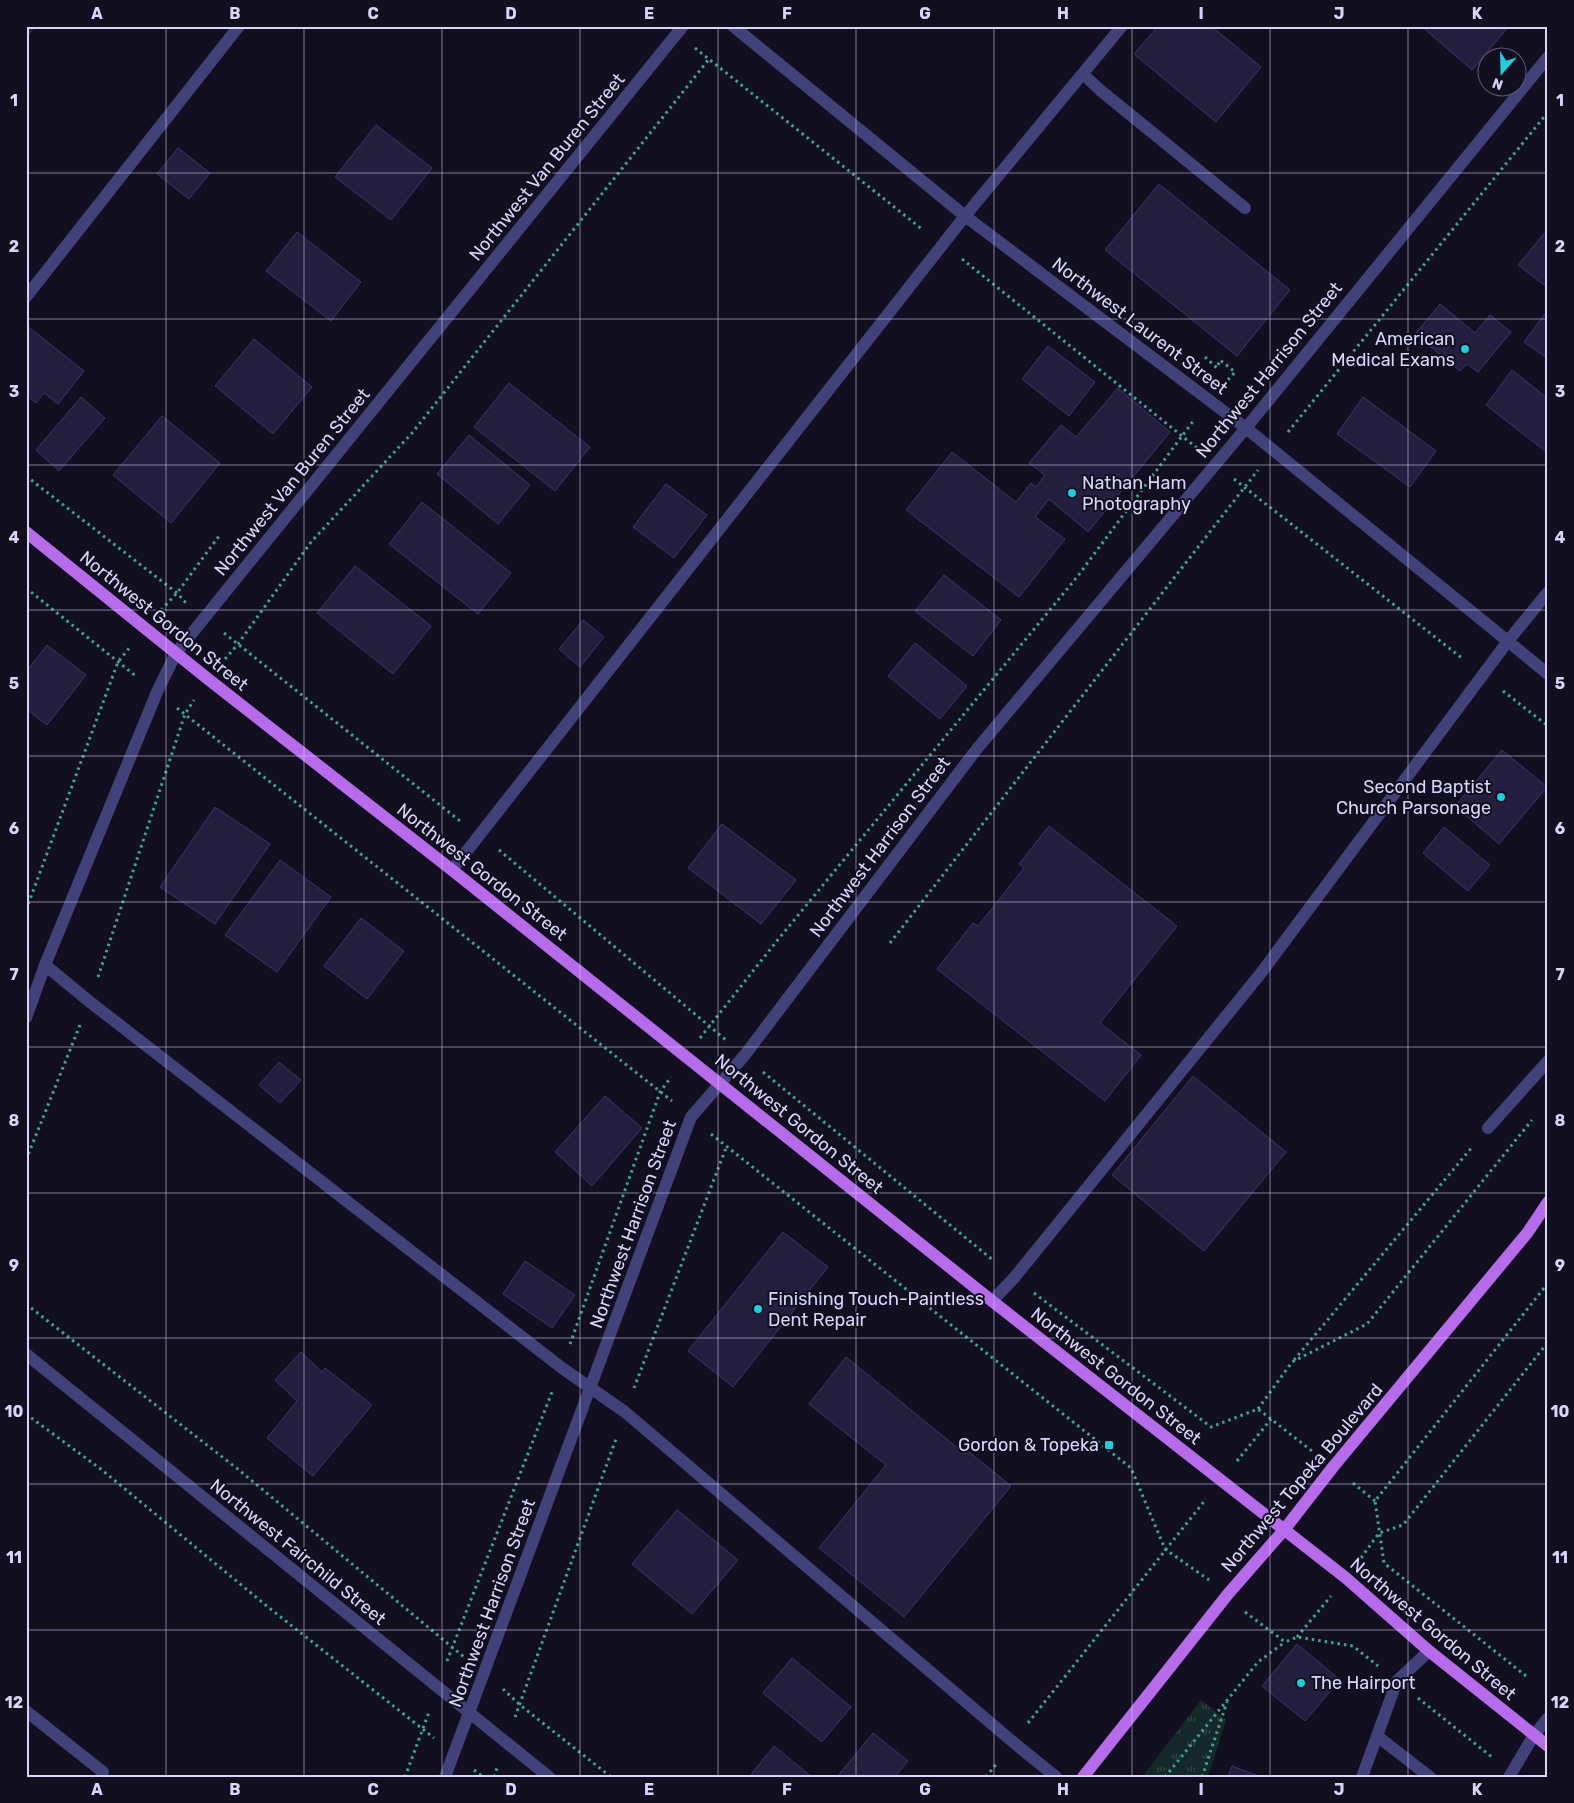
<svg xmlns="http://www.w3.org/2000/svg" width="1574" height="1803" viewBox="0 0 1574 1803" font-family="Rubik,sans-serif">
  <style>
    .grass { fill: url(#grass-tufts) }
    .building { fill: #241f3e; stroke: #3c3467 }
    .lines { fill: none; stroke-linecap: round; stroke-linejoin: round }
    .path { stroke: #3ea49a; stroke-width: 3; stroke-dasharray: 2.5 4; stroke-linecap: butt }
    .minor { stroke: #424179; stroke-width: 12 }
    .major { stroke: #b66bea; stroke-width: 12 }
    .grid { fill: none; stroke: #d8d5f9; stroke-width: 1; stroke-opacity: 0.55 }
    .poi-dot { fill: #1ecfdb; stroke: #121020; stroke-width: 2 }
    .labels { text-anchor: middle; stroke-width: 4; stroke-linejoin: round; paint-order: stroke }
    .street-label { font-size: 18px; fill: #d8d5f9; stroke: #121020 }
    .poi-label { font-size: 18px; fill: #d8d5f9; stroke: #121020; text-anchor: end }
    .neatline { fill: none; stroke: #d8d5f9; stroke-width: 2 }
    .grid-label { font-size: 16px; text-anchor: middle; font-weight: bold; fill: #d8d5f9 }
  </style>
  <defs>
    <pattern id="grass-tufts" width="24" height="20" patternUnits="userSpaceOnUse" patternTransform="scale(1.25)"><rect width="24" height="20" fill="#142928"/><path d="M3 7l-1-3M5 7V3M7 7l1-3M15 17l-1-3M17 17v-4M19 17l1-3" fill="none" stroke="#354748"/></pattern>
  </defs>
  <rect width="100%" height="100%" fill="#121020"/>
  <path class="grass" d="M1201,1700L1226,1720L1208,1777H1142Z"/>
  <path class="building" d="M26,26H35L26,38Z
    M1158,26H1211L1261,67L1216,122L1134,54Z
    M1421,26H1509L1472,70Z
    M376,125L432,168L391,220L335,177Z
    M178,148L210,173L189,199L157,174Z
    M1159,184L1290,290L1237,356L1105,250Z
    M1547,230L1548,231V288L1518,265Z
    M297,232L361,282L331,321L266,271Z
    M1440,304L1475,333L1490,315L1511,332L1478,372L1467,364L1460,371L1415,334Z
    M1547,311H1548V359L1524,342Z
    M26,325L84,371L58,404L44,393L36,403L26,395Z
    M254,339L312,387L273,434L215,386Z
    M1048,346L1095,382L1069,416L1022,379Z
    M1512,370L1547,398L1548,396V448L1545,451L1486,405Z
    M509,383L590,447L555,491L474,427Z
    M1118,388L1170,432L1088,532L1049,499L1035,517L1065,539L1019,597L906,510L952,452L1016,502L1031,483L1036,487L1045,475L1029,463L1061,425L1076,437Z
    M81,397L105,418L59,471L36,450Z
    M1363,397L1436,451L1410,487L1337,434Z
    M162,416L220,463L171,523L113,475Z
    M469,435L530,485L498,524L437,474Z
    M666,484L707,515L674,558L633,527Z
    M422,502L511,573L478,614L389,544Z
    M355,566L431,626L393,674L317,613Z
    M944,575L1001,620L973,656L915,611Z
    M583,620L604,637L580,667L559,649Z
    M915,643L967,686L940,719L888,676Z
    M47,645L86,675L47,725L26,709V672Z
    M1502,750L1547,787L1499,844L1455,806Z
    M215,807L270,844L215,924L160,887Z
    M722,824L796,880L761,924L688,868Z
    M1049,826L1177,926L1100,1023L1141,1055L1105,1101L937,969L973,923L978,926L1024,868L1019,864Z
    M1444,827L1490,865L1468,891L1423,853Z
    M280,860L331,897L277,972L225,935Z
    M361,918L404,951L367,999L324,966Z
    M279,1062L301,1080L280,1103L259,1085Z
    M1193,1076L1286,1152L1204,1251L1112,1175Z
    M605,1096L642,1128L592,1186L555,1152Z
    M783,1232L828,1267L733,1387L688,1351Z
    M525,1261L575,1295L552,1328L503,1294Z
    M301,1352L322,1372L325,1368L372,1405L313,1476L267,1438L297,1401L275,1380Z
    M846,1357L965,1454L968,1451L1011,1486L904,1617L819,1548L886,1465L809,1404Z
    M677,1510L738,1560L692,1614L632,1564Z
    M1297,1644L1340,1680L1305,1721L1262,1686Z
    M792,1658L851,1707L822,1742L763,1693Z
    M873,1733L908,1761L895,1777H837Z
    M774,1746L812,1777H749Z
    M1232,1766L1261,1777H1228Z"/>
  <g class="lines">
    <path class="path" d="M695,48L923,230
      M962,259L1197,448
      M1205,357L1217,368L1220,360L1235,372L1225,383
      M1288,432L1548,112
      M26,476L177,593L186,603
      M1234,479L1463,659
      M26,588L137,677
      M161,610L177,593L219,536
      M224,633L460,821
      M225,659L238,644L311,542L412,433L709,59
      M1503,691L1548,726
      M177,708L672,1101
      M499,850L726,1040
      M26,910L118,662L130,647
      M890,943L1258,470
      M98,977L185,714L194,700
      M700,1038L776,942L1077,577L1194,420
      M763,1072L994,1261
      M711,1134L1131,1468L1165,1549L1209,1580
      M26,1160L80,1025
      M1034,1293L1211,1427L1258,1409L1312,1451
      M26,1304L239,1470L464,1657
      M570,1344L660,1092L671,1077
      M1294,1360L1473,1146
      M634,1388L726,1148
      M1258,1409L1292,1362L1367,1324L1532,1120
      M26,1414L102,1470L268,1607L434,1738
      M1237,1461L1271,1419
      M1353,1483L1375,1501
      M1361,1558L1379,1533L1403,1525L1548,1342
      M1245,1612L1285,1642L1297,1637L1353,1646L1378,1666
      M1297,1637L1331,1596
      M447,1661L552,1392
      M1526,1676L1384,1563L1375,1501L1548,1283
      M503,1689L520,1705L611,1777
      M1418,1698L1493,1758
      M515,1717L616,1439
      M1028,1723L1206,1499
      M474,1770L483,1777
      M405,1777L429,1712
      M494,1777L497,1768
      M986,1777L998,1762
      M1165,1777L1258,1662L1285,1642
      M1202,1777L1227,1702"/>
    <path class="minor" d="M733,26L965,216L1246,428L1548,674
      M1083,74L1100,90L1245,208
      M26,297L239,26
      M452,870L965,216L1122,26
      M45,965L90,1002L562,1368L625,1412L1013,1742L1056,1777
      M26,1018L45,965L157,692L176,653L683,26
      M1488,1128L1548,1061
      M992,1301L1014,1278L1261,973L1508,641L1548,592
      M26,1354L549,1777
      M26,1711L103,1772
      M1377,1736L1430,1777
      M445,1777L691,1117L744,1056L976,750L1246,428L1548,57
      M1362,1777L1397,1681L1429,1651
      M1509,1777L1534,1735L1548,1718"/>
    <path class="major" d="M26,532L208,679L452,870L992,1301L1346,1578L1429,1651L1548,1746
      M1083,1777L1228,1594L1284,1530L1333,1467L1528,1232L1548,1202"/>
  </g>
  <path class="grid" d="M166,26V1777M304,26V1777M442,26V1777M580,26V1777M718,26V1777M856,26V1777M994,26V1777M1132,26V1777M1270,26V1777M1408,26V1777M26,173H1548M26,319H1548M26,465H1548M26,610H1548M26,756H1548M26,902H1548M26,1047H1548M26,1193H1548M26,1338H1548M26,1484H1548M26,1630H1548"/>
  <g class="poi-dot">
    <circle cx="1465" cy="349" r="5"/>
    <circle cx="1072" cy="493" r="5"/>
    <circle cx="1501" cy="797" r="5"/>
    <circle cx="758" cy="1309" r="5"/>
    <rect x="1104" y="1440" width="10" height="10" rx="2.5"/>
    <circle cx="1301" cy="1683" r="5"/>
  </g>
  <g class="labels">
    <g class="street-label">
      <text transform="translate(547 167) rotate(-51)" y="6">Northwest Van Buren Street</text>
      <text transform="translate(1140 326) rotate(37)" y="6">Northwest Laurent Street</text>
      <text transform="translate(1269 370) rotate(-51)" y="6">Northwest Harrison Street</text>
      <text transform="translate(292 482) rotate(-51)" y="6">Northwest Van Buren Street</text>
      <text transform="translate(164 621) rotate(39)" y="6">Northwest Gordon Street</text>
      <text transform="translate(880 847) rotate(-53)" y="6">Northwest Harrison Street</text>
      <text transform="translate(482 872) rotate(38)" y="6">Northwest Gordon Street</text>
      <text transform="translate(799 1124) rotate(39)" y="6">Northwest Gordon Street</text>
      <text transform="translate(633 1224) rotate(-70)" y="6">Northwest Harrison Street</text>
      <text transform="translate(1116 1376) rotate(38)" y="6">Northwest Gordon Street</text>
      <text transform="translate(1302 1478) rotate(-50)" y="6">Northwest Topeka Boulevard</text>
      <text transform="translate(298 1552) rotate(39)" y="6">Northwest Fairchild Street</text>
      <text transform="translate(492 1603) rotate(-70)" y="6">Northwest Harrison Street</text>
      <text transform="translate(1433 1629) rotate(40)" y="6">Northwest Gordon Street</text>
    </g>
    <g class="poi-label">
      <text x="1455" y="345">American<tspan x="1455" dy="21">Medical Exams</tspan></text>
      <text x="1082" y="489" text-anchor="start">Nathan Ham<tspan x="1082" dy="21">Photography</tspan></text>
      <text x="1491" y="793">Second Baptist<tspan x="1491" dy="21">Church Parsonage</tspan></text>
      <text x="768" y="1305" text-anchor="start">Finishing Touch-Paintless<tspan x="768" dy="21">Dent Repair</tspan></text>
      <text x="1099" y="1451">Gordon &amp; Topeka</text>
      <text x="1311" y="1689" text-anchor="start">The Hairport</text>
    </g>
  </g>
  <rect width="1574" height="1803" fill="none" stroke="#121020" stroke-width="55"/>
  <g transform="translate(1502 72) rotate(200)"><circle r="24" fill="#121020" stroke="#615f77"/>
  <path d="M0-4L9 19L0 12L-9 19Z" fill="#1ecfdb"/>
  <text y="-8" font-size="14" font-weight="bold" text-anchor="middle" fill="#d8d5f9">N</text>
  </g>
  <rect x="28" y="28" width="1518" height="1748" class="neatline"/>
  <g class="grid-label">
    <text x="97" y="19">A</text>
    <text x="235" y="19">B</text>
    <text x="373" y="19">C</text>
    <text x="511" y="19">D</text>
    <text x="649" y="19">E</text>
    <text x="787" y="19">F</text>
    <text x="925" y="19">G</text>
    <text x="1063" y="19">H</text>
    <text x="1201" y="19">I</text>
    <text x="1339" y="19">J</text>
    <text x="1477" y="19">K</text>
    <text x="14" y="106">1</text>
    <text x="1560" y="106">1</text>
    <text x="14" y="252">2</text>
    <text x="1560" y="252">2</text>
    <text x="14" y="397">3</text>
    <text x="1560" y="397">3</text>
    <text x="14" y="543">4</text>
    <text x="1560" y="543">4</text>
    <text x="14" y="689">5</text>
    <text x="1560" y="689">5</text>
    <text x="14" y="834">6</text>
    <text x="1560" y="834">6</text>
    <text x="14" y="980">7</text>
    <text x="1560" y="980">7</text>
    <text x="14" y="1126">8</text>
    <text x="1560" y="1126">8</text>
    <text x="14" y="1271">9</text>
    <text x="1560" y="1271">9</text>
    <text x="14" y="1417">10</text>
    <text x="1560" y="1417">10</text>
    <text x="14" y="1563">11</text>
    <text x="1560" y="1563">11</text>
    <text x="14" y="1708">12</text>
    <text x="1560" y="1708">12</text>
    <text x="97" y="1795">A</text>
    <text x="235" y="1795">B</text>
    <text x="373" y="1795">C</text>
    <text x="511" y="1795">D</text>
    <text x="649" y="1795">E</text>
    <text x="787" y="1795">F</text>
    <text x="925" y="1795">G</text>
    <text x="1063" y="1795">H</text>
    <text x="1201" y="1795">I</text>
    <text x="1339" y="1795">J</text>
    <text x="1477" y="1795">K</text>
  </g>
</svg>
